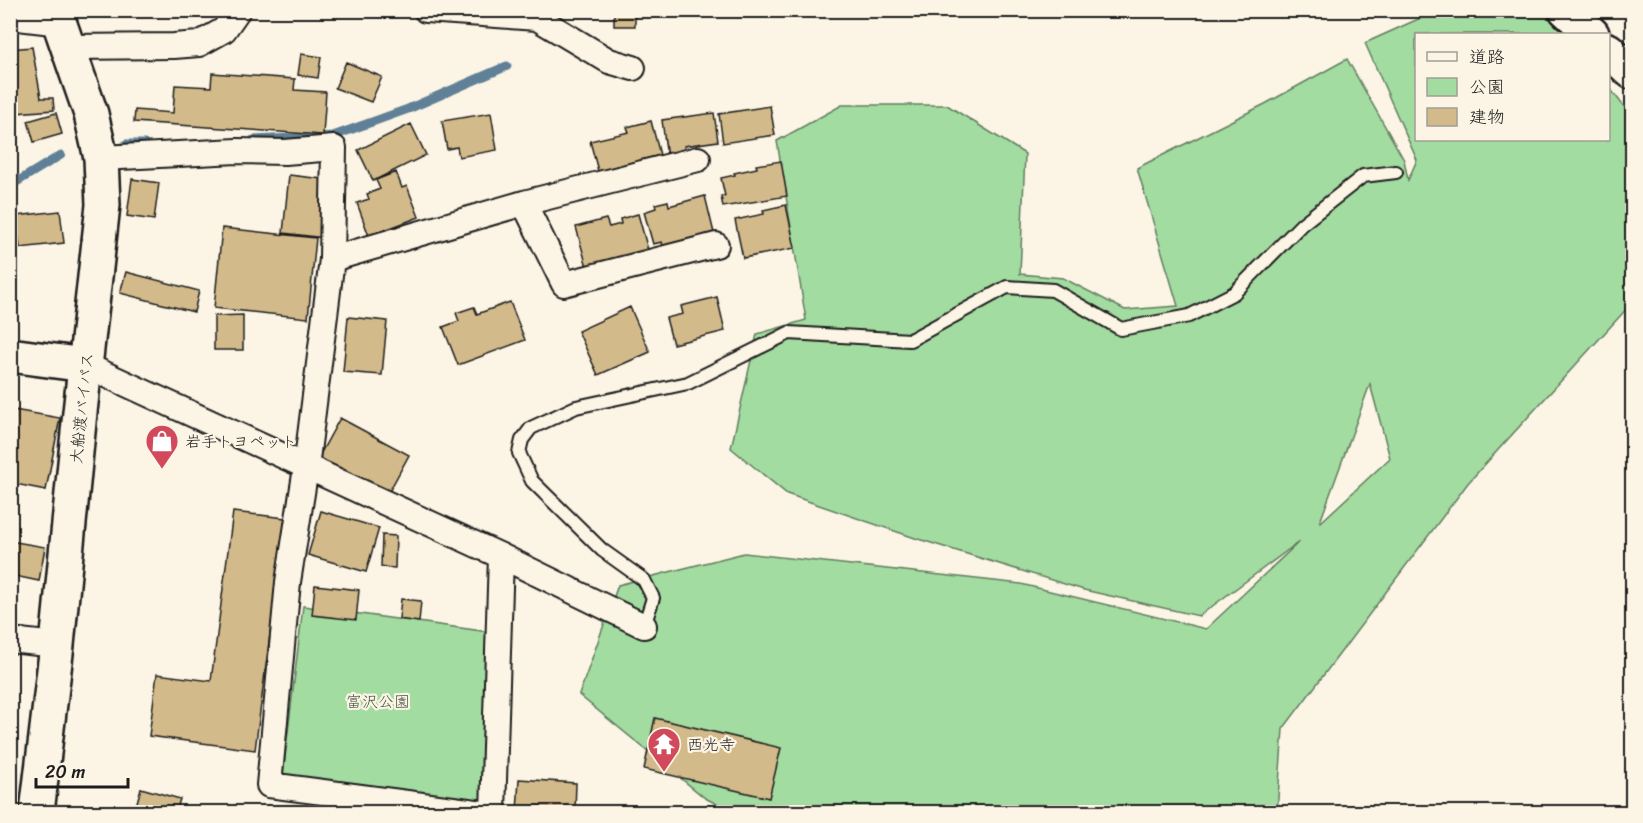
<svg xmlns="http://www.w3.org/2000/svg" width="1643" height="823" viewBox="0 0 1643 823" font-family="Sriracha,'Klee One',sans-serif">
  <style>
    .green { fill: #a3dca1; stroke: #607c5e; stroke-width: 1.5; fill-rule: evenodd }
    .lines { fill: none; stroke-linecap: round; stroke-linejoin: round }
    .stream { stroke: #5e8097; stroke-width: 9 }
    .building { fill: #d3ba8a; stroke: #1c1c1c; stroke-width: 1.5 }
    .lane-casing { stroke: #1c1c1c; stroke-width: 16 }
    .street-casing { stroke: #1c1c1c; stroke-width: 28 }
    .secondary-casing { stroke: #1c1c1c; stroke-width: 38 }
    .highway-casing { stroke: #1c1c1c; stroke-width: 38 }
    .lane { stroke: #fcf5e5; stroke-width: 12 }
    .street { stroke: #fcf5e5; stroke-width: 24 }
    .secondary { stroke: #fcf5e5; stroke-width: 33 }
    .highway { stroke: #fcf5e5; stroke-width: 33 }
    .labels { text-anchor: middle; stroke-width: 4.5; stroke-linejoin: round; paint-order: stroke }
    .street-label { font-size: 16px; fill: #1c1c1c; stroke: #fcf5e5 }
    .poi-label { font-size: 16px; fill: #1c1c1c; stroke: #fcf5e5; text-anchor: start }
    .park-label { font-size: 16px; fill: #445644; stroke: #fcf5e5 }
  </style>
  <rect width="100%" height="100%" fill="#fcf5e5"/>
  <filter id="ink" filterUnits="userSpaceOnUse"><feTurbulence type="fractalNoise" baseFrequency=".0167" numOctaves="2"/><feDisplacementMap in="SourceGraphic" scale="12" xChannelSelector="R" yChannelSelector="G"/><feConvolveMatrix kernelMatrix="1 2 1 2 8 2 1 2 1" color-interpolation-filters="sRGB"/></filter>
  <g filter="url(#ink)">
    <path class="green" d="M1436,11H1548L1567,34H1416V140H1608L1609,87L1632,117V303L1468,483L1283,729L1277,812H725L729,810L705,798L579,695L618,585L744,553L1021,584L1206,629L1300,541L1199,616L1084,590L915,538L787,494L731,448L757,334L806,320L777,141L842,105H947L1025,154L1020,274L1063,278L1125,310L1178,306L1137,168L1265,104L1347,59L1404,160L1408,180L1417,160L1365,43ZM1370,384L1390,458L1321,522H1320Z
      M303,606L496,633L485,801L283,774Z"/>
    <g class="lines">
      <path class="stream" d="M253,140L333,136L408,109L507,66
        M126,144H144
        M10,186L61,155"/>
    </g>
    <path class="building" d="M614,10H658V11H635V26H614Z
      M32,47L41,98H53L54,110L16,113L18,143L10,144V49Z
      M301,54L321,57L318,78L298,75Z
      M346,62L382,77L371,102L335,88Z
      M212,73L295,79L294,90L326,92L323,135L134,122L135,110L173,113L175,85L211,87Z
      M770,106L775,135L723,143L719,114Z
      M56,113L62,134L34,142L28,121Z
      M491,113L497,150L459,157L457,147L447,149L442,121Z
      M714,113L718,141L684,146L685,155L667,157L662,120Z
      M651,121L660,155L598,171L590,141L629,132L627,127Z
      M411,124L426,155L373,181L358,150Z
      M781,161L787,196L723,207L721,196H725L721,178L735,175L734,173L757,168L756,165Z
      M396,172L402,188L407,186L419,217L369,236L357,203L369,199L367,194L380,189L376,180Z
      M289,175L331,180L325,238L283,233Z
      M132,179L159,183L154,220L127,216Z
      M705,196L714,233L663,246L662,242L653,244L644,212L656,208L655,204L668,201L669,206Z
      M786,205L795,248L743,258L735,220L764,214L763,210Z
      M60,211L64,243L20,248L16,216Z
      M638,214L648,250L587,267L576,227L606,219L609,227L621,224L620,219Z
      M222,228L316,238L308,318L214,308Z
      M126,272L199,291L194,312L120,293Z
      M717,297L725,331L673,344L666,318L683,314L681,306Z
      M510,302L525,340L458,365L443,327L459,321L456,313L474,307L477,314Z
      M630,307L650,352L598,375L578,331Z
      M243,315V350H214V316Z
      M348,317L387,321L382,375L343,372Z
      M14,410L60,418L46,490L10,483V426Z
      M340,418L409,455L385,499L316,462Z
      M321,511L379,528L366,572L308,555Z
      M233,512L285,518L255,750L149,736L157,674L211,681Z
      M382,535L396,536L395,568L381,567Z
      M10,541L45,547L39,581L10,575Z
      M315,585L359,590L356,620L312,615Z
      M401,599L421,601L419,622L399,619Z
      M655,718L781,748L769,798L644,769Z
      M10,768L16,769L10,797Z
      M519,779L576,783L575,812H517Z
      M141,788L180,799L176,812H160L136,806Z"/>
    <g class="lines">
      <g class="lane-casing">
        <path id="lane" d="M644,626L653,598L644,580L602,550L532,481L519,453L522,440L531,428L576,407L688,383L789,333L910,340L1007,287L1053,290L1121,329L1189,316L1234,293L1302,224L1363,176L1396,172"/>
      </g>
      <g class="street-casing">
        <path id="street" d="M426,10L537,18L609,61L633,68
          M10,17L61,23
          M69,47L174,46L199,44L224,30L238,10
          M101,158L237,151L285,152L334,148L332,259L306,468L288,582L269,785L476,812
          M524,203L564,284L716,245
          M332,259L524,203L698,159
          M85,365L501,556L644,626
          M10,640L57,645
          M493,812L501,556"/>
      </g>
      <g class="secondary-casing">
        <path id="secondary" d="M1566,10L1592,34
          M1608,50L1632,72
          M10,355L85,365"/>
      </g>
      <g class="highway-casing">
        <path id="highway" d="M37,812L57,645L80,412L103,205L101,158L91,114L55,10"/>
      </g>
      <use href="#lane" class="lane"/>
      <use href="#street" class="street"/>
      <use href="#secondary" class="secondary"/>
      <use href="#highway" class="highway"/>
    </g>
  </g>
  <defs>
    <g id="shop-pin" transform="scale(1.725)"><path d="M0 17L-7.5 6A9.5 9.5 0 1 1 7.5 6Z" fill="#d1495b" stroke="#fcf5e5"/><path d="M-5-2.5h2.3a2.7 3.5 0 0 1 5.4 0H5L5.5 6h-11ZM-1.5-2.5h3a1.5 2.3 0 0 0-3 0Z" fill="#fff"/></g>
    <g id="temple-pin" transform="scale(1.725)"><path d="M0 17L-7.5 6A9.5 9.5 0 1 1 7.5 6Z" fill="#d1495b" stroke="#fcf5e5"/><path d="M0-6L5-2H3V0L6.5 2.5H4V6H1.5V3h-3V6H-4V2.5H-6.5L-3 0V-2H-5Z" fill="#fff"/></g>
  </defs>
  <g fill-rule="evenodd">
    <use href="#shop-pin" x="162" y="441"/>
    <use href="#temple-pin" x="664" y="744"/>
  </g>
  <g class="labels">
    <g class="street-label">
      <text transform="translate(81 408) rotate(-84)" y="6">大船渡バイパス</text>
    </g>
    <g class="poi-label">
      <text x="185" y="447">岩手トヨペット</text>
      <text x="687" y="750">西光寺</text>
    </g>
    <g class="park-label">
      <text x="378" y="707">富沢公園</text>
    </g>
  </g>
  <rect width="1643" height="823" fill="none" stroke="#fcf5e5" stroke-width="36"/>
  <rect x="18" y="18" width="1607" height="787" fill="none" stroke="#1c1c1c" stroke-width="2" filter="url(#ink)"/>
  <rect x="1415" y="33" width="195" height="108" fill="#fcf5e5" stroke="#a29e95" stroke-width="1.5"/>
  <rect x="1427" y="52" width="30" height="9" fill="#fcf5e5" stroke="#a29e95" stroke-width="1.5"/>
  <text x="1469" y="63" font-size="18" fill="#1c1c1c">道路</text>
  <rect x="1427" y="78" width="30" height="18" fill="#a3dca1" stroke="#a29e95" stroke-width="1.5"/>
  <text x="1469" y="93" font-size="18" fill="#1c1c1c">公園</text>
  <rect x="1427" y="108" width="30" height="18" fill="#d3ba8a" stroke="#a29e95" stroke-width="1.5"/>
  <text x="1469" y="123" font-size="18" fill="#1c1c1c">建物</text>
  <path d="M36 778v9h92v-9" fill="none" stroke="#1c1c1c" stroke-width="3"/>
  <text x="45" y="778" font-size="18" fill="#1c1c1c" stroke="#fcf5e5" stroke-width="4.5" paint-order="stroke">20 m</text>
</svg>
